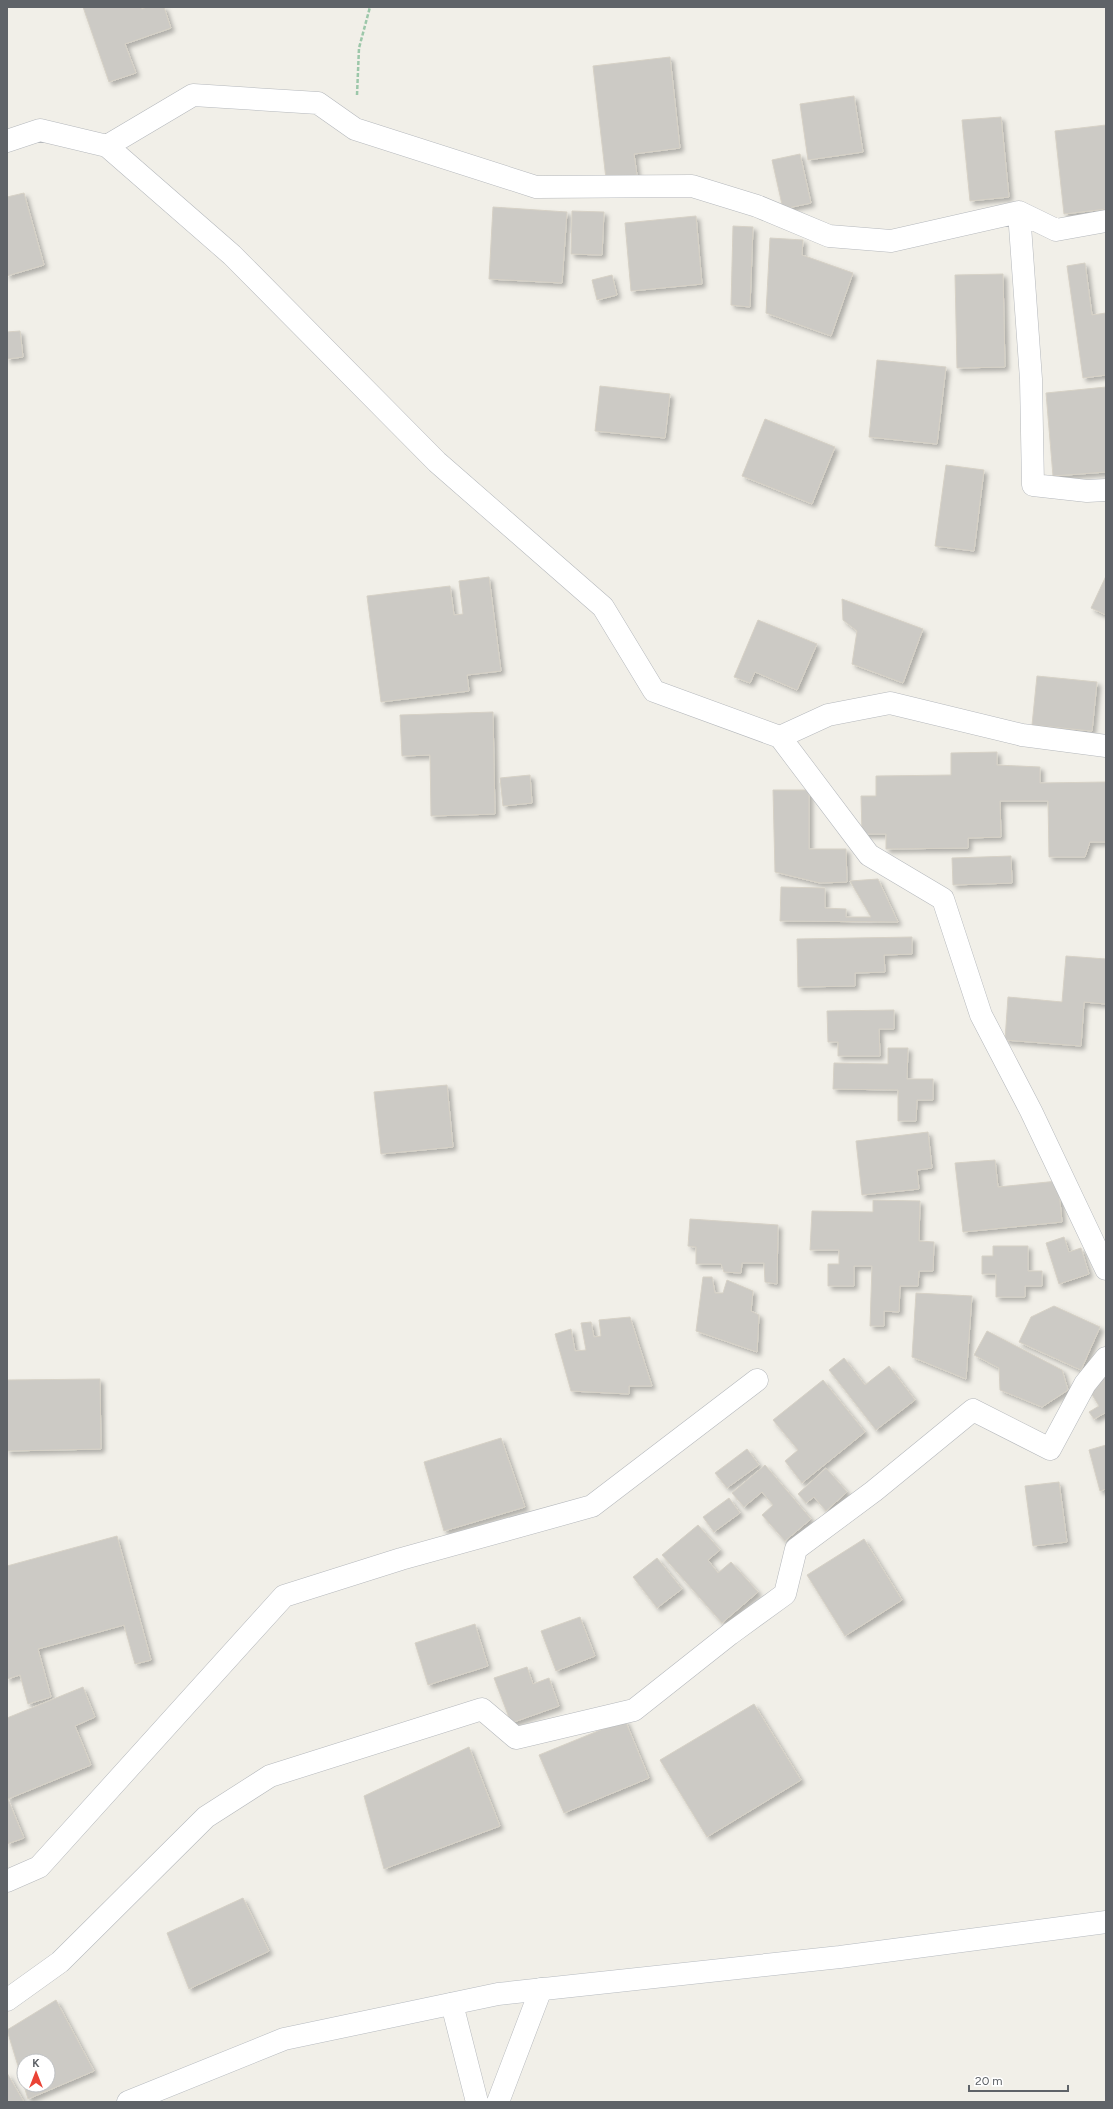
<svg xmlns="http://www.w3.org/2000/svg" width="1113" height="2109" viewBox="0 0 1113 2109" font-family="Figtree,sans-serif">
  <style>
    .building { fill: #cccac5; stroke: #d6d1c6; fill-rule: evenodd; filter: url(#shadow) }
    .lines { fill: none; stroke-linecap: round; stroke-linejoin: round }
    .minor-casing { stroke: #b5b8bc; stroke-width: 23 }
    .secondary-casing { stroke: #b6babf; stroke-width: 23 }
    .path { stroke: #9cc7a9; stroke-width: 2.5; stroke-dasharray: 4 2; stroke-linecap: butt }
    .minor { stroke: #fff; stroke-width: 22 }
    .secondary { stroke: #fff; stroke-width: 22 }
  </style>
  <defs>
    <filter id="shadow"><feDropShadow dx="3.5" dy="3.5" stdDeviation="2" flood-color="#0004"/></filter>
  </defs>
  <rect width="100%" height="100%" fill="#f1efe8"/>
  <path class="building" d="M83,7H141L142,9L147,7H164L171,28L125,44L136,73L109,82Z
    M670,57L680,148L634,154L637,175L606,179L593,66Z
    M854,96L863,152L808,160L800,104Z
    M1001,117L1009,197L970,201L962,120Z
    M1106,125V209L1064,214L1055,131Z
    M800,154L811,203L783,209L772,160Z
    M24,193L44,265L7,276V197Z
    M493,207L567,212L562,283L489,279Z
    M572,211L604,212L602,255L571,254Z
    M696,216L702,284L631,291L625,223Z
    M733,226L753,227L750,307L731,305Z
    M770,238L803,240L802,255L853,273L831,336L766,313Z
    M1085,263L1092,315L1106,313V375L1083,378L1067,266Z
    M1003,274L1005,367L957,368L955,275Z
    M612,275L617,295L597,300L592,280Z
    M20,331L23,357L7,359V332Z
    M877,360L946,367L937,444L869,437Z
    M600,386L670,394L665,438L595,431Z
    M1106,387V472L1053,476L1046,393Z
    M765,419L835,447L812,504L742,476Z
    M946,465L984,470L974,551L935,546Z
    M1106,576V615L1091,608Z
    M489,577L501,671L467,675L469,691L381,702L367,596L450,586L454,615L463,614L459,581Z
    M842,599L923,629L903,683L852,664L857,631L843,620Z
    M758,620L817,644L797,690L755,672L750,683L734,677Z
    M1037,676L1097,682L1092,731L1032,725Z
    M493,712L495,814L431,816L430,755L402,756L400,715Z
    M997,752V765L1040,767V783L1106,782V842H1090L1085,857H1049L1048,801H1000L1001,837L968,838V848L886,849V834H862L861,796H876V776L951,775V753Z
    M530,775L532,803L503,806L500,778Z
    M773,790H809V849H846L847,882L820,883L775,872Z
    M1011,856L1012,883L953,885L952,858Z
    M878,879L898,922L780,921L781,887L825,888V908L846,909V917H871L850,881Z
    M912,937V954L884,955L885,972L855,973V986L798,987L797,939Z
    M1066,956L1106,959V1004L1084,1002L1081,1046L1005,1040L1008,997L1062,1002Z
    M894,1010V1029H879L880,1056H838V1042H828L827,1011Z
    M888,1048H908L907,1079H933V1100H917L916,1121H898V1090L833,1089L834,1063L888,1064Z
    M447,1085L453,1147L381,1154L374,1092Z
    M928,1132L932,1168L917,1170L919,1189L862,1195L856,1141Z
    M995,1160L998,1187L1058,1181L1062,1222L963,1232L955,1163Z
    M873,1200L920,1201L919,1241L934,1242L933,1271H919L918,1286H900L899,1312L884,1311V1326H870L872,1266H854V1286H828V1264H839V1250H810L812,1211L873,1212Z
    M690,1219L778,1225L777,1284L765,1282L764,1263H742L741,1273L724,1272L721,1264H696V1247L688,1246Z
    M1064,1237L1069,1252L1081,1248L1089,1274L1059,1284L1046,1243Z
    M993,1246H1028V1271H1042V1286H1025V1297H996V1274H982V1256H993Z
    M703,1277H712L715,1293H723L727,1280L753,1291L751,1311L759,1315L757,1352L696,1331Z
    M916,1293L972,1296L966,1379L912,1357Z
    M1054,1306L1100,1327L1081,1370L1019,1342L1031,1317Z
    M630,1317L652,1386H629V1394L571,1391L555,1334L571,1329L575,1351L586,1350L581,1323L591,1322L594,1337L601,1336L599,1320Z
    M987,1331L1062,1370L1068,1390L1042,1407L1000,1390L999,1368L974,1355Z
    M844,1358L865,1385L889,1366L915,1400L876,1430L829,1370Z
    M1106,1377V1415L1105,1413L1094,1419L1089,1412L1099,1406L1088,1388Z
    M100,1379L101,1449L7,1451V1380Z
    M823,1380L865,1432L802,1483L785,1461L798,1450L773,1420Z
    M501,1438L525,1507L444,1531L424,1462Z
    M1106,1445V1489L1100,1491L1089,1450Z
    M747,1449L759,1465L727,1488L715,1473Z
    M765,1465L811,1519L785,1541L762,1515L773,1505L762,1492L744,1507L732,1493Z
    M826,1468L847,1492L826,1511L814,1497L806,1503L798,1494Z
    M1059,1482L1067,1542L1033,1546L1025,1486Z
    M729,1498L740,1513L714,1532L703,1517Z
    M698,1525L720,1550L708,1560L718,1573L731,1562L758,1592L722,1623L662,1555Z
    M117,1536L151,1660L135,1664L124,1625L38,1649L51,1697L28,1704L20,1675L7,1679V1566Z
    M864,1539L902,1600L845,1636L807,1575Z
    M657,1558L682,1589L657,1608L633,1577Z
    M580,1617L595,1656L556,1671L541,1631Z
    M475,1624L488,1666L428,1685L415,1643Z
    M527,1667L533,1684L549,1678L559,1706L511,1723L494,1678Z
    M83,1687L95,1717L75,1726L91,1765L8,1799L24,1838L7,1844V1718Z
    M754,1704L801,1780L707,1837L660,1760Z
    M625,1720L649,1778L564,1813L539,1755Z
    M469,1747L500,1826L384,1869L364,1796Z
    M243,1898L269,1951L189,1989L167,1933Z
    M56,2000L94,2071L28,2099L7,2030ZM24,2061H48V2085H24Z
    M7,2073L24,2102H7Z"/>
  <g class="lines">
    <g class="minor-casing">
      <path id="minor" d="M7,141L40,130L107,146L232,255L437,462L603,607L654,691L780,737L869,855L943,899L981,1015L1031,1111L1106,1269
        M107,146L193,95L318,103L355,129L536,187L692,186L757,206L829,236L891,241L1019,212L1056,230L1106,221
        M1019,212L1031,379L1033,485L1087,491L1106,490
        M780,737L828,715L890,703L1022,735L1106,746
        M7,1881L39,1867L284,1596L401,1559L592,1506L757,1380
        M7,2000L60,1962L206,1817L270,1776L482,1709L516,1738L634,1710L730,1634L785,1594L796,1549L874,1491L973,1410L1050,1449L1085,1384L1106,1358
        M452,2004L477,2102
        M498,2102L541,1989"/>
    </g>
    <g class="secondary-casing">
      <path id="secondary" d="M128,2102L284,2039L498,1994L840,1957L1106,1922"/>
    </g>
    <path class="path" d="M357,95L359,48L370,7"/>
    <use href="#minor" class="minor"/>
    <use href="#secondary" class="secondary"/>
  </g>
  <rect width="1113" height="2109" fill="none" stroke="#5f6368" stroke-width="16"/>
  <g transform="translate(36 2073)"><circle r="19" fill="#ffffff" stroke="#bfc1c3"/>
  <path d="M0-3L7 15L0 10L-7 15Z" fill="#ea4335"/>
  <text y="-6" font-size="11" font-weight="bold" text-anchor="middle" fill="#5f6368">K</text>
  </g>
  <path d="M969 2085v6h99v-6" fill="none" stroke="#5f6368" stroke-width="2"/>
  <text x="975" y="2085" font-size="12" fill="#5f6368" stroke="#ffffff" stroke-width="3" paint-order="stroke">20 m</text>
</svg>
